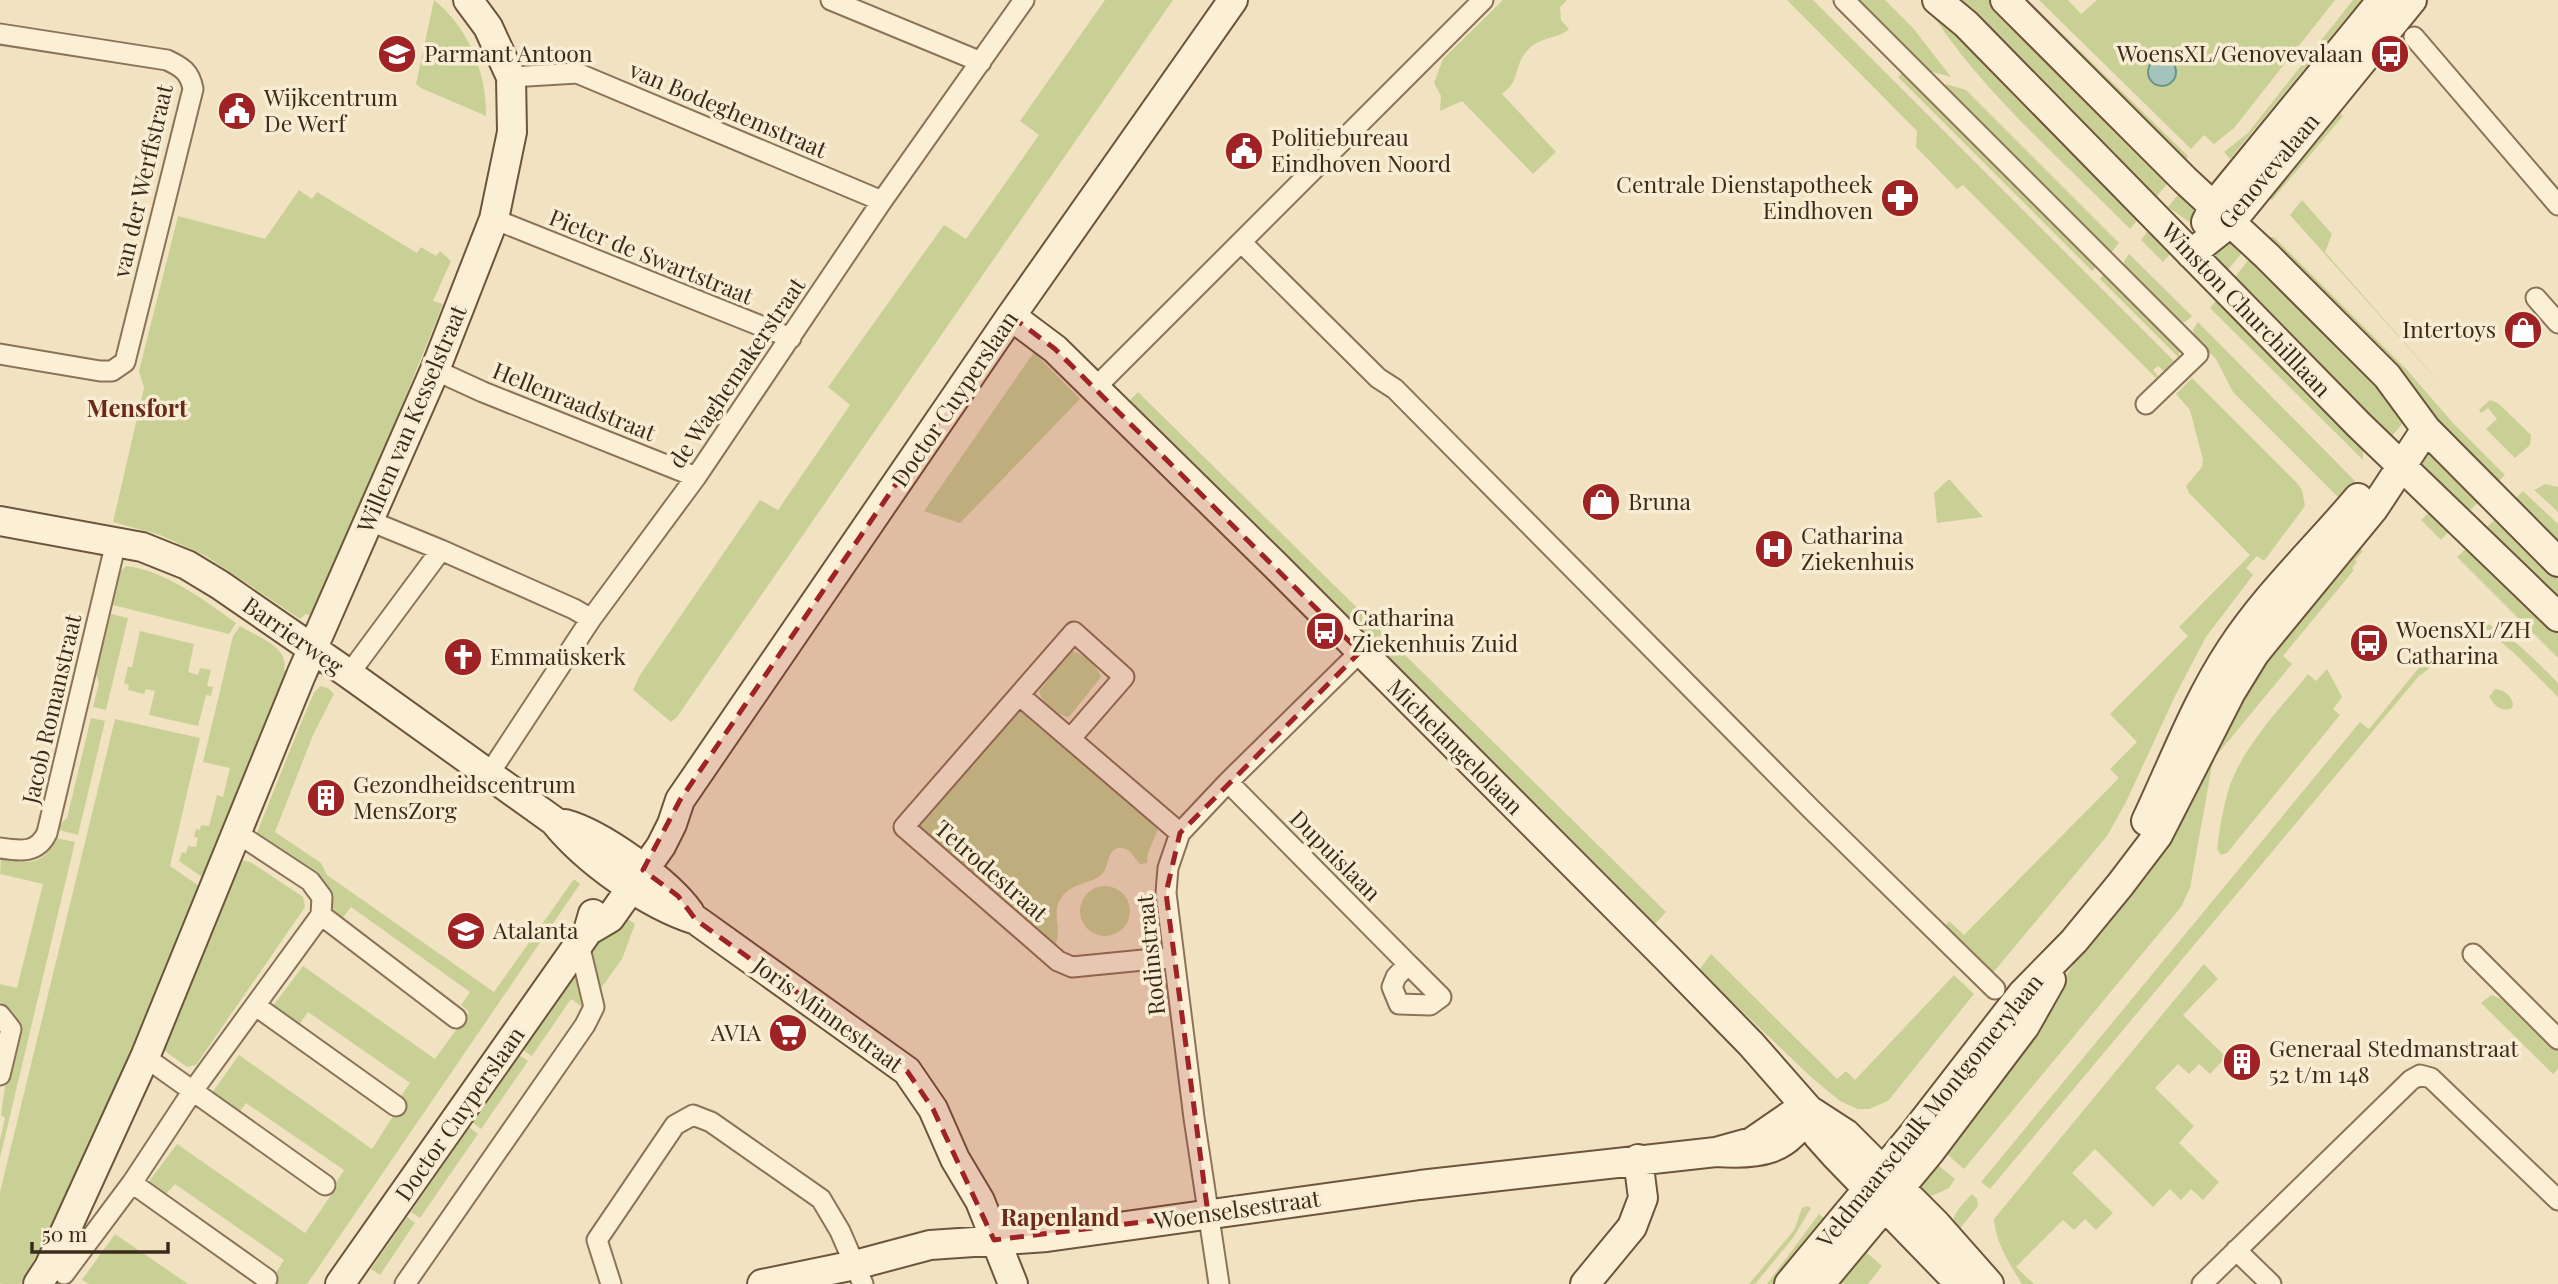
<svg xmlns="http://www.w3.org/2000/svg" width="2558" height="1284" viewBox="0 0 2558 1284" font-family="'Playfair Display',serif">
  <style>
    .green { fill: #c9d095 }
    .water { fill: #a4c3ba; stroke: #6a9288; stroke-width: 2 }
    .lines { fill: none; stroke-linecap: round; stroke-linejoin: round }
    .street-casing { stroke: #8c7357; stroke-width: 23 }
    .secondary-casing { stroke: #6e543b; stroke-width: 32 }
    .street { stroke: #fbf0d6; stroke-width: 19 }
    .secondary { stroke: #fbf0d6; stroke-width: 28 }
    .marked { fill: #9f2325; fill-opacity: 0.2; stroke: #9f2325; stroke-width: 5; stroke-dasharray: 14 9; stroke-linejoin: round }
    .labels { text-anchor: middle; stroke-width: 7; stroke-linejoin: round; paint-order: stroke }
    .poi-label { font-size: 23px; fill: #3b2b1d; stroke: #f8edd2; text-anchor: start }
    .street-label { font-size: 23px; fill: #3b2b1d; stroke: #f8edd2 }
    .neighbourhood-label { font-size: 24px; font-weight: bold; fill: #6a2a19; stroke: #f8edd2 }
  </style>
  <rect width="100%" height="100%" fill="#f1e3c2"/>
  <path class="green" d="M434,0C468,27 487,73 486,116L421,88L416,84Z
    M1105,0H1173L677,717L671,722L633,690L640,675L760,500L778,510L850,405L828,387L944,225L966,239L1039,135L1020,121Z
    M1503,0H1567L1560,7L1561,20L1569,29C1559,39 1539,36 1526,52C1518,61 1518,72 1513,82C1511,87 1505,91 1502,94L1556,152L1533,174L1462,101L1440,111L1441,96L1434,83L1443,59Z
    M1787,0H1813L2174,361L2164,371L2158,366L2153,370L2158,376L2156,378L1963,185L1957,189L1916,147L1917,131Z
    M1855,0H1885L1913,28L1951,77L1929,71Z
    M1923,0H1928L2140,217L2130,229C2058,156 1977,88 1923,0Z
    M1948,0H1999L2174,176L2157,196L1996,36Z
    M2012,0H2028L2188,156L2185,162Z
    M2039,0H2068L2081,14L2097,0H2335L2234,128L2214,144L2204,135L2191,149Z
    M2353,0H2369L2347,17L2230,159L2224,152L2248,133Z
    M1902,73L1922,89L2098,265L2092,271L1898,77Z
    M1946,84L1966,90L2119,243L2111,253L1945,86Z
    M2339,112L2343,116L2272,200L2265,194L2307,142Z
    M2185,186L2203,207L2189,222L2168,207Z
    M299,190L312,199L317,192L417,253L421,247L436,256L440,251L451,261L433,301L443,304L316,618L306,614L300,619L206,556L160,535L113,522L144,388L139,371L178,216L265,239Z
    M2302,200L2332,234L2325,252L2454,399L2290,215Z
    M2150,228L2173,251L2163,262L2141,240Z
    M2231,234L2246,248L2226,272L2217,260L2215,249Z
    M2269,237H2274L2407,370L2453,423L2505,475L2494,486L2266,238Z
    M2129,254L2192,316L2185,322L2177,321L2125,268L2124,261Z
    M2253,254L2390,391L2406,419L2388,441L2232,281Z
    M2105,273L2178,346L2180,359L2100,279Z
    M2219,297L2363,446V460L2210,308Z
    M2198,322L2355,481L2342,501L2233,392L2216,359L2194,337L2193,330Z
    M1034,352L1080,399L960,523L924,511Z
    M2192,378L2297,483L2302,490L2305,506L2264,561L2257,556L2246,568L2253,575L2206,637L2176,694L2126,802L2107,836L1992,974L1945,926L1949,921L1964,935L2119,778L2110,769L2137,742L2110,714L2188,636L2179,627L2250,555L2189,493L2186,486L2202,467L2203,460L2190,410L2176,394Z
    M1138,392L1666,912L1654,925L1129,401Z
    M2490,400L2498,403L2531,435L2530,445L2515,458L2486,429L2497,419L2488,408L2481,413L2479,410Z
    M2424,451L2430,453L2482,499L2463,517L2412,465Z
    M1949,479L1983,517L1937,523L1934,493Z
    M2545,484L2558,487V512L2534,490Z
    M2523,491L2558,524V549L2511,503Z
    M2432,509L2454,526L2441,540L2421,520Z
    M2499,515L2558,574V611L2480,534Z
    M2473,542L2558,624V658L2457,557Z
    M2355,545L2363,551L2355,560L2357,562L2352,568L2354,570L2283,656L2292,664L2216,756L2212,766L2190,888L2181,907L1964,1169L1941,1149L2045,1008L2084,948L2242,689Z
    M126,566C164,570 206,601 236,623L229,634L113,605L121,571Z
    M111,614L128,618L106,710L93,707L99,683L96,673Z
    M2480,620C2510,633 2535,660 2558,683V697L2514,653L2478,622Z
    M240,626C256,636 290,647 284,670L293,674L209,882L179,861L182,852L186,853L188,846L196,847L198,838L194,837L196,829L200,830L201,825L209,826L217,795L223,797L230,768L203,762L233,636Z
    M140,631L194,644L188,672L198,675L200,668L211,670L207,686L213,687L211,696L206,695L198,726L149,715L155,691L146,689L144,694L128,690L129,685L124,683L128,667H132Z
    M1071,651C1082,652 1098,667 1101,677L1069,717C1058,716 1041,702 1039,691Z
    M2430,654L2439,661L2419,676L1990,1189L1981,1182L2360,722L2369,729Z
    M2327,669L2342,697L2333,709L2340,715L2227,853L2221,855L2217,849C2220,828 2223,806 2230,785C2246,743 2280,709 2308,674L2316,681Z
    M320,686L328,688L334,694L313,735L275,832L321,863L327,875L494,992L574,879L580,884L307,1284H269L284,1260L175,1184L164,1196L147,1184L177,1144L305,1233L338,1185L336,1183L344,1170L246,1103L237,1115L209,1097L239,1055L372,1149L404,1099L401,1096L410,1083L308,1012L299,1025L273,1006L303,966L435,1059L469,1012L461,1005L470,992L351,907L341,920L334,915L330,896L254,840L301,723L314,693Z
    M2495,689C2504,690 2511,695 2513,704L2512,708C2502,713 2494,705 2489,697Z
    M1020,710L1158,829L1148,853L1147,863L1140,864C1134,858 1130,847 1120,848C1106,849 1110,865 1103,873C1091,886 1070,880 1059,902C1052,918 1064,932 1053,949L915,828Z
    M91,718L105,721L78,835L59,830L60,824L67,818Z
    M115,719L200,738L170,866L205,890L48,1245L35,1257L25,1279L20,1284H2L0,1283V1192Z
    M56,838L75,842L0,1158V1140L5,1118L1,1115L14,1019L6,1006L0,1002V984L17,988L43,884L0,874L1,859C28,864 44,866 56,838Z
    M243,860L252,863L303,897L305,907L196,1065L187,1067L165,1051V1046L227,895Z
    M1080 911a25 25 0 1 1 50 0a25 25 0 1 1-50 0Z
    M620,914L635,924L622,959L599,991C583,946 591,949 620,914Z
    M1711,954L1837,1079L1846,1071L1855,1080L1954,975L1974,994L1888,1101L1869,1109H1858L1840,1101L1811,1077L1699,970Z
    M576,963L586,1002L582,1007L571,999L532,1056L523,1050L557,1000L556,988Z
    M2204,964L2218,979L2183,1015L2226,1057L2210,1074L2199,1064L2189,1074L2178,1064L2155,1088L2194,1126L2179,1143L2219,1182L2203,1200L2191,1189L2181,1200L2170,1189L2153,1207L2095,1149L2072,1173L2113,1213L2096,1230L2085,1219L2074,1230L2063,1220L2016,1267L2034,1284H2022C2009,1263 1996,1244 1994,1219Z
    M2491,995L2507,1001L2558,1051V1069L2553,1074L2481,1003Z
    M519,1055L528,1061L481,1129L472,1122Z
    M469,1127L478,1134L420,1218L411,1212Z
    M1933,1161L1955,1179L1949,1188L1932,1196L1924,1194C1919,1179 1924,1172 1933,1161Z
    M1972,1194L1977,1199L1978,1206L1954,1236C1949,1215 1959,1209 1972,1194Z
    M1808,1206L1811,1208L1793,1238L1755,1284H1749L1794,1230L1802,1208Z
    M1819,1214L1827,1221L1775,1284H1767Z
    M407,1217L415,1223L380,1275L371,1269Z
    M115,1234L188,1284H89L82,1280Z
    M1865,1251L1882,1266L1868,1284H1838Z"/>
  <path class="water" d="M2148 72a14 14 0 1 1 28 0a14 14 0 1 1-28 0Z"/>
  <g class="lines">
    <g class="street-casing">
      <path id="street" d="M831,0L981,62
        M1844,0L2198,354L2146,404
        M0,34L167,60C182,67 190,72 193,89L125,362L112,371H100L0,354
        M2414,37L2558,205
        M511,77L577,73L882,201
        M494,219L791,338
        M1241,242L1378,378L1395,389L1812,810L1995,989
        M2536,298L2558,323
        M435,370L483,392L696,477
        M1095,388L1483,0
        M370,521L441,550L574,609L591,619
        M349,674L441,550
        M1019,695L1180,833
        M1071,738L1124,677L1074,632L904,827L1058,961L1072,967L1174,957
        M489,774L591,619L696,477L882,201L1024,0
        M1228,782L1408,964
        M0,848C20,851 37,854 47,833L116,542
        M321,915L456,1018
        M2473,954L2558,1039
        M1408,964L1441,997L1430,1005L1399,1004L1392,987L1396,977Z
        M256,1006L396,1106
        M0,1015L11,1029L0,1075
        M145,1057L325,1185
        M132,1183L267,1279
        M2236,1250L2271,1284
        M64,1274L132,1183L192,1092L321,915L322,897L310,881L237,833
        M405,1284L585,1025L594,1007L579,944
        M611,1284L597,1240L675,1125L693,1115L711,1122L821,1199L840,1231L863,1284
        M1219,1284L1194,1118L1166,893L1168,868L1180,833L1228,782L1360,652
        M2202,1284L2411,1080L2420,1075L2431,1078L2558,1200"/>
    </g>
    <g class="secondary-casing">
      <path id="secondary" d="M1937,0L1966,24L2359,425L2558,617
        M2005,0L2185,180L2267,256L2387,376L2426,429L2558,562
        M2206,222L2215,204L2382,0
        M2191,254L2231,222L2412,0
        M1011,316L1055,349L1275,565L1666,957L1751,1044L1809,1110L1846,1134L1936,1224L1989,1284
        M0,521L142,547L187,565L220,585L349,674L554,821C586,861 648,905 696,920L907,1071L933,1109L955,1159L980,1201L1013,1284
        M2146,821C2173,764 2196,702 2231,649C2267,594 2316,548 2358,498
        M565,824C602,834 668,882 690,913
        M588,931L610,918L661,846L672,824L680,800L1011,316L1233,0
        M1809,1110L1818,1136L1835,1155L1960,1284
        M1809,1110C1789,1152 1758,1155 1716,1152L1752,1142L1794,1113Z
        M38,1284L49,1267L145,1057L301,675L435,370L494,219L512,132L511,77L488,27L468,0
        M340,1284L588,931L593,914
        M762,1284L855,1265L930,1245L1047,1237L1420,1185L1716,1152
        M1585,1284L1632,1227L1643,1198L1638,1159
        M1789,1284L1911,1137L2022,994L2074,941L2120,885L2158,835L2231,692L2255,653L2374,508L2426,429
        M1820,1284L1929,1153L2025,1026L2051,980"/>
    </g>
    <use href="#street" class="street"/>
    <use href="#secondary" class="secondary"/>
  </g>
  <path class="marked" d="M1011,316L1055,349L1360,652L1180,833L1166,893L1208,1214L994,1240L933,1109L907,1071L696,920L678,896L643,870L680,800Z"/>
  <defs>
    <g id="school-disc" transform="scale(2.0125)"><circle r="9.5" fill="#9f2325" stroke="#f8edd2"/><path d="M0-5L7-2L0 1L-7-2ZM-4 1L0 2.5L4 1V4Q0 6-4 4Z" fill="#fff"/></g>
    <g id="bus-disc" transform="scale(2.0125)"><circle r="9.5" fill="#9f2325" stroke="#f8edd2"/><path d="M-5-6H5V4H4V6H2V4H-2V6H-4V4H-5ZM-3.5-4V0h7V-4ZM-3.5 1.2v1.5H-2V1.2ZM2 1.2v1.5H3.5V1.2Z" fill="#fff"/></g>
    <g id="civic-disc" transform="scale(2.0125)"><circle r="9.5" fill="#9f2325" stroke="#f8edd2"/><path d="M-.6-6.5H3V-4.5H.6V-3L4-1V1h2V6H-6V1h2V-1L-.6-3ZM-1.2 2.5V6h2.4V2.5Z" fill="#fff"/></g>
    <g id="pharmacy-disc" transform="scale(2.0125)"><circle r="9.5" fill="#9f2325" stroke="#f8edd2"/><path d="M-2-6h4v4h4v4h-4v4h-4v-4h-4v-4h4Z" fill="#fff"/></g>
    <g id="shop-disc" transform="scale(2.0125)"><circle r="9.5" fill="#9f2325" stroke="#f8edd2"/><path d="M-5-2.5h2.3a2.7 3.5 0 0 1 5.4 0H5L5.5 6h-11ZM-1.5-2.5h3a1.5 2.3 0 0 0-3 0Z" fill="#fff"/></g>
    <g id="hospital-disc" transform="scale(2.0125)"><circle r="9.5" fill="#9f2325" stroke="#f8edd2"/><path d="M-5-5h3v3.5h4V-5h3V5h-3V1.5h-4V5h-3Z" fill="#fff"/></g>
    <g id="church-disc" transform="scale(2.0125)"><circle r="9.5" fill="#9f2325" stroke="#f8edd2"/><path d="M-1.2-6h2.4v3.5h3.3v2.4h-3.3V6h-2.4V-.1h-3.3v-2.4h3.3Z" fill="#fff"/></g>
    <g id="building-disc" transform="scale(2.0125)"><circle r="9.5" fill="#9f2325" stroke="#f8edd2"/><path d="M-4-6H4V6H1V3H-1V6H-4ZM-2.5-4.3h1.7v1.8h-1.7ZM.8-4.3h1.7v1.8H.8ZM-2.5-1h1.7V.8h-1.7ZM.8-1h1.7V.8H.8Z" fill="#fff"/></g>
    <g id="supermarket-disc" transform="scale(2.0125)"><circle r="9.5" fill="#9f2325" stroke="#f8edd2"/><path d="M-6-5.5h2.5l.6 2H6L4.5 2H-2.5L-4.4-4H-6ZM-1.5 3.2a1.3 1.3 0 1 0 .1 0ZM3 3.2a1.3 1.3 0 1 0 .1 0Z" fill="#fff"/></g>
  </defs>
  <g fill-rule="evenodd">
    <use href="#school-disc" x="397" y="54"/>
    <use href="#bus-disc" x="2390" y="54"/>
    <use href="#civic-disc" x="237" y="111"/>
    <use href="#civic-disc" x="1244" y="151"/>
    <use href="#pharmacy-disc" x="1900" y="198"/>
    <use href="#shop-disc" x="2523" y="330"/>
    <use href="#shop-disc" x="1601" y="502"/>
    <use href="#hospital-disc" x="1774" y="549"/>
    <use href="#bus-disc" x="1325" y="631"/>
    <use href="#bus-disc" x="2369" y="643"/>
    <use href="#church-disc" x="463" y="657"/>
    <use href="#building-disc" x="326" y="798"/>
    <use href="#school-disc" x="466" y="931"/>
    <use href="#supermarket-disc" x="788" y="1033"/>
    <use href="#building-disc" x="2242" y="1062"/>
  </g>
  <g class="labels">
    <g class="poi-label">
      <text x="424" y="62">Parmant Antoon</text>
      <text x="2363" y="62" text-anchor="end">WoensXL/Genovevalaan</text>
      <text x="264" y="106">Wijkcentrum<tspan x="264" dy="26">De Werf</tspan></text>
      <text x="1271" y="146">Politiebureau<tspan x="1271" dy="26">Eindhoven Noord</tspan></text>
      <text x="1873" y="193" text-anchor="end">Centrale Dienstapotheek<tspan x="1873" dy="26">Eindhoven</tspan></text>
      <text x="2496" y="338" text-anchor="end">Intertoys</text>
      <text x="1628" y="510">Bruna</text>
      <text x="1801" y="544">Catharina<tspan x="1801" dy="26">Ziekenhuis</tspan></text>
      <text x="1352" y="626">Catharina<tspan x="1352" dy="26">Ziekenhuis Zuid</tspan></text>
      <text x="2396" y="638">WoensXL/ZH<tspan x="2396" dy="26">Catharina</tspan></text>
      <text x="490" y="665">Emmaüskerk</text>
      <text x="353" y="793">Gezondheidscentrum<tspan x="353" dy="26">MensZorg</tspan></text>
      <text x="493" y="939">Atalanta</text>
      <text x="761" y="1041" text-anchor="end">AVIA</text>
      <text x="2269" y="1057">Generaal Stedmanstraat<tspan x="2269" dy="26">52 t/m 148</tspan></text>
    </g>
    <g class="street-label">
      <text transform="translate(728 110) rotate(23)" y="8">van Bodeghemstraat</text>
      <text transform="translate(2269 171) rotate(-50)" y="8">Genovevalaan</text>
      <text transform="translate(143 181) rotate(-77)" y="8">van der Werffstraat</text>
      <text transform="translate(651 257) rotate(22)" y="8">Pieter de Swartstraat</text>
      <text transform="translate(2246 310) rotate(46)" y="8">Winston Churchilllaan</text>
      <text transform="translate(737 373) rotate(-56)" y="8">de Waghemakerstraat</text>
      <text transform="translate(955 399) rotate(-56)" y="8">Doctor Cuyperslaan</text>
      <text transform="translate(574 402) rotate(22)" y="8">Hellenraadstraat</text>
      <text transform="translate(412 419) rotate(-67)" y="8">Willem van Kesselstraat</text>
      <text transform="translate(293 636) rotate(35)" y="8">Barrierweg</text>
      <text transform="translate(52 709) rotate(-77)" y="8">Jacob Romanstraat</text>
      <text transform="translate(1455 747) rotate(45)" y="8">Michelangelolaan</text>
      <text transform="translate(1335 856) rotate(45)" y="8">Dupuislaan</text>
      <text transform="translate(991 871) rotate(41)" y="8">Tetrodestraat</text>
      <text transform="translate(1151 955) rotate(-96)" y="8">Rodinstraat</text>
      <text transform="translate(828 1015) rotate(36)" y="8">Joris Minnestraat</text>
      <text transform="translate(1930 1111) rotate(-51)" y="8">Veldmaarschalk Montgomerylaan</text>
      <text transform="translate(460 1114) rotate(-55)" y="8">Doctor Cuyperslaan</text>
      <text transform="translate(1237 1210) rotate(-8)" y="8">Woenselsestraat</text>
    </g>
    <g class="neighbourhood-label">
      <text x="137" y="417">Mensfort</text>
      <text x="1060" y="1226">Rapenland</text>
    </g>
  </g>
  <path d="M32 1242v10h136v-10" fill="none" stroke="#3b2b1d" stroke-width="3.5"/>
  <text x="42" y="1242" font-size="21" fill="#3b2b1d" stroke="#f8edd2" stroke-width="5" paint-order="stroke">50 m</text>
</svg>
